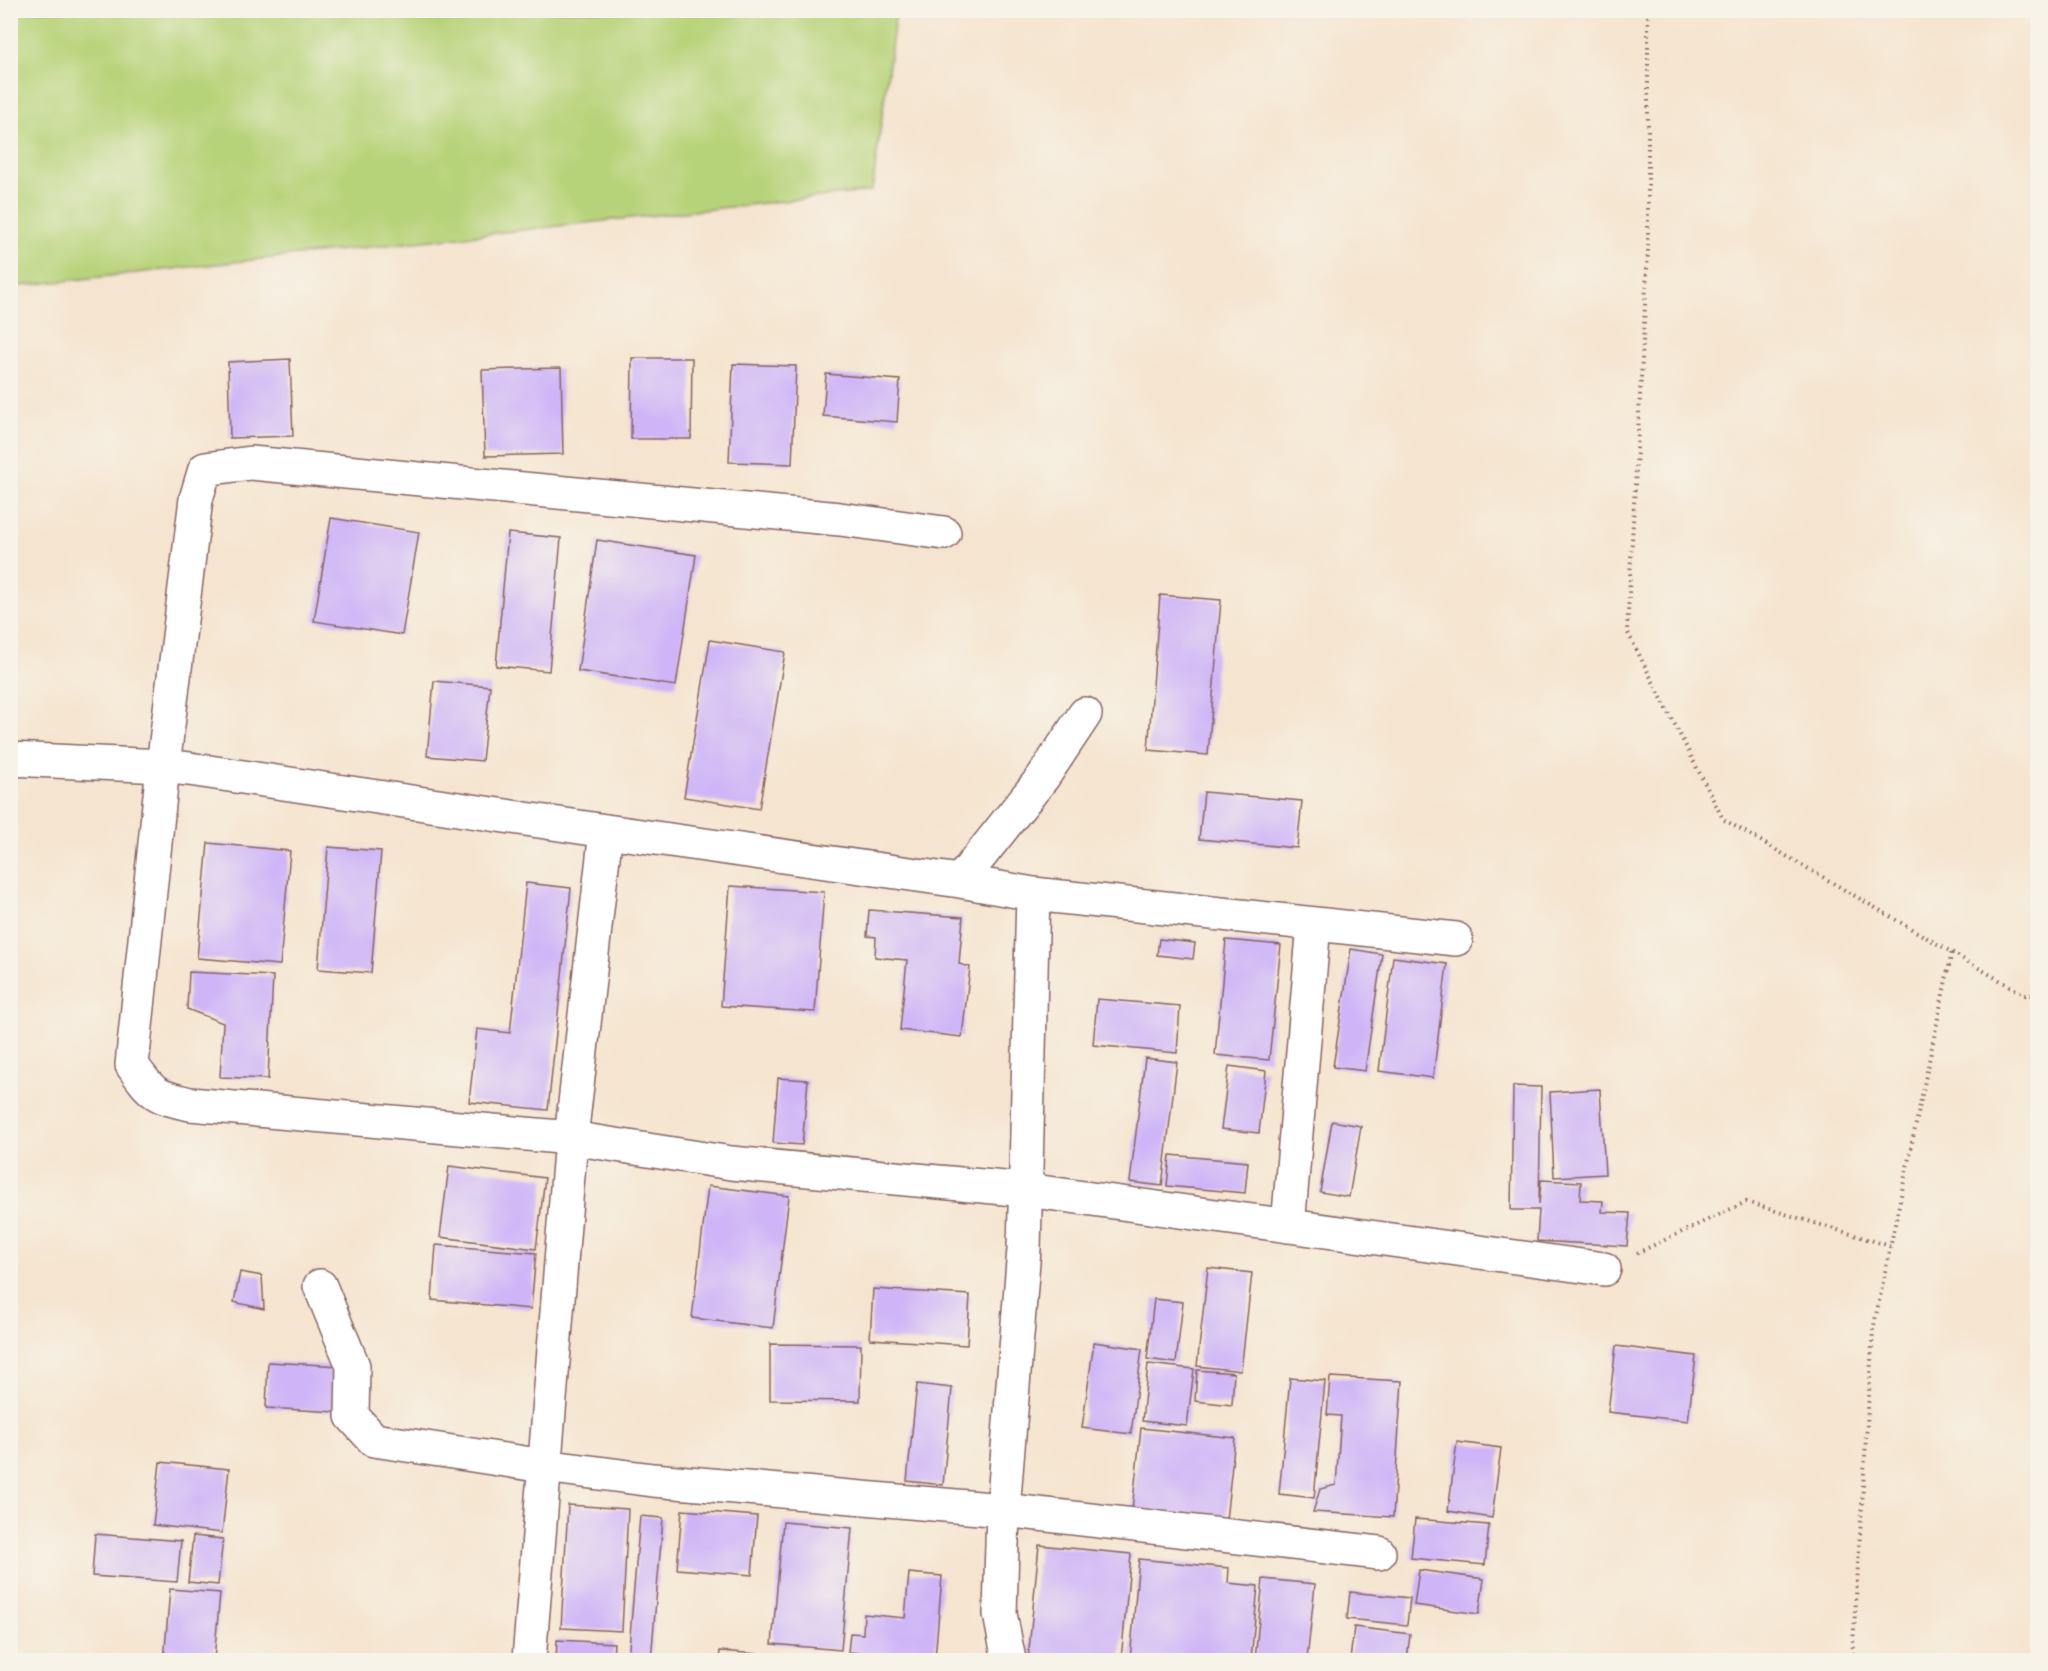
<svg xmlns="http://www.w3.org/2000/svg" width="2048" height="1671" viewBox="0 0 2048 1671" font-family="'Comic Neue',sans-serif">
  <style>
    .green { fill: #b7d379; stroke: #807952; stroke-width: 1.5 }
    .building { fill: #cfb5f7 }
    .lines { fill: none; stroke-linecap: round; stroke-linejoin: round }
    .minor-casing { stroke: #866464; stroke-width: 36 }
    .path { stroke: #866464; stroke-width: 4; stroke-dasharray: 1.5 4.5; stroke-linecap: butt }
    .minor { stroke: #fff; stroke-width: 33 }
  </style>
  <rect width="100%" height="100%" fill="#f7f3e8"/>
  <filter id="ink" filterUnits="userSpaceOnUse"><feTurbulence type="fractalNoise" baseFrequency=".0167" numOctaves="2"/><feDisplacementMap in="SourceGraphic" scale="12" xChannelSelector="R" yChannelSelector="G"/><feConvolveMatrix kernelMatrix="1 2 1 2 8 2 1 2 1" color-interpolation-filters="sRGB"/></filter>
  <filter id="wash" filterUnits="userSpaceOnUse"><feTurbulence type="fractalNoise" baseFrequency=".008" numOctaves="4" result="noise"/><feDisplacementMap in="SourceGraphic" scale="24" xChannelSelector="R" yChannelSelector="G"/><feGaussianBlur stdDeviation="1.35" result="paint"/><feColorMatrix in="noise" values="0 0 0 0 0 0 0 0 0 0 0 0 0 0 0 0 0 1.4 0 .05"/><feComposite in="paint" operator="in"/></filter>
  <g filter="url(#wash)">
    <rect width="100%" height="100%" fill="#f5e4cf"/>
    <path class="green" d="M10,11L11,10L896,11L872,191L11,287Z"/>
    <g id="blocks">
      <path class="building" d="M632,358H692L691,439H631Z
        M290,359L293,436L230,438L228,362Z
        M733,364L796,366L792,464L729,462Z
        M561,368L563,454L485,456L482,370Z
        M826,374L900,380L897,422L823,416Z
        M331,518L419,532L402,635L314,621Z
        M508,533L561,538L549,671L496,666Z
        M597,540L696,555L676,686L578,671Z
        M1160,595L1221,600L1208,755L1148,750Z
        M710,640L785,652L759,809L684,797Z
        M434,681L490,686L482,761L427,756Z
        M1204,792L1302,801L1297,848L1199,839Z
        M208,843L290,851L280,965L197,958Z
        M328,847L381,851L371,973L318,969Z
        M526,883L571,888L548,1110L469,1102L477,1029L510,1033Z
        M730,886L824,892L815,1012L721,1006Z
        M869,910L963,917L959,964L970,967L962,1037L900,1030L907,960L875,957L876,937L867,936Z
        M1159,939L1195,943L1193,959L1157,955Z
        M1226,940L1281,945L1269,1060L1215,1055Z
        M1351,949L1382,954L1365,1071L1333,1067Z
        M1393,957L1447,964L1433,1078L1379,1071Z
        M189,972L273,976L268,1079L220,1077L223,1023L187,1009Z
        M1097,999L1180,1006L1177,1053L1093,1045Z
        M1145,1058L1177,1062L1162,1186L1130,1182Z
        M1229,1066L1266,1071L1259,1133L1221,1129Z
        M778,1078L808,1080L802,1145L773,1143Z
        M1513,1086L1541,1087L1539,1204L1541,1180L1581,1182L1580,1200L1603,1201L1602,1212L1630,1213L1627,1246L1537,1241L1539,1210H1511Z
        M1600,1089L1605,1174L1554,1177L1550,1092Z
        M1332,1121L1361,1126L1349,1197L1320,1192Z
        M1170,1155L1248,1162L1245,1193L1167,1186Z
        M449,1166L545,1178L536,1249L440,1237Z
        M708,1186L789,1196L773,1328L692,1318Z
        M436,1245L536,1253L531,1309L432,1300Z
        M1208,1268L1252,1273L1241,1371L1197,1366Z
        M240,1272L262,1276L264,1309L234,1302Z
        M873,1289L970,1295L967,1345L870,1339Z
        M1154,1299L1183,1302L1176,1363L1147,1359Z
        M1094,1342L1142,1349L1131,1434L1082,1428Z
        M770,1344L861,1345L860,1401L770,1400Z
        M1616,1346L1696,1356L1688,1421L1608,1412Z
        M268,1362L340,1366L337,1412L266,1408Z
        M1148,1364L1194,1369L1187,1426L1142,1421Z
        M1197,1370L1234,1373L1232,1405L1195,1401Z
        M1330,1377L1402,1381L1393,1517L1313,1512L1320,1489L1336,1485L1341,1416L1327,1415Z
        M1290,1378L1325,1381L1314,1498L1279,1494Z
        M917,1384L952,1388L943,1485L907,1481Z
        M1141,1428L1235,1438L1226,1520L1132,1510Z
        M1457,1442L1501,1448L1492,1518L1448,1511Z
        M160,1462L229,1469L222,1533L153,1525Z
        M568,1505L628,1509L622,1631L561,1628Z
        M682,1510L757,1516L752,1575L677,1569Z
        M640,1516L663,1518L651,1660H628Z
        M1415,1519L1489,1525L1485,1565L1411,1558Z
        M783,1522L852,1528L841,1650L772,1644Z
        M95,1534L181,1541L177,1582L92,1576Z
        M193,1536L223,1539L218,1585L188,1582Z
        M1039,1545L1131,1554L1121,1660H1028Z
        M1139,1559L1229,1568L1228,1583L1258,1586L1251,1660H1130Z
        M1419,1570L1484,1579L1479,1614L1414,1605Z
        M909,1573L942,1576L935,1659L848,1652L850,1633L863,1634L864,1614L905,1618Z
        M1263,1579L1315,1584L1307,1660H1255Z
        M170,1589L220,1593L214,1660H164Z
        M1350,1592L1410,1598L1407,1625L1347,1619Z
        M1354,1627L1410,1634L1407,1660H1350Z
        M557,1640L614,1643L613,1660H556Z
        M720,1651L820,1659V1660H719Z
        M330,1655L371,1659V1660H329Z"/>
    </g>
  </g>
  <g filter="url(#ink)">
    <use href="#blocks" fill-opacity="0" stroke="#866464" stroke-width="1.5"/>
    <g class="lines">
      <g class="minor-casing">
        <path id="minor" d="M10,759L163,766L189,769L606,831L960,881L1033,894L1456,939
          M606,831L571,1138L731,1163L1026,1190L1604,1269
          M960,881L1043,777L1085,714
          M1288,1226L1314,924
          M320,1286L353,1366L352,1416L374,1440L544,1466L653,1480L1003,1510L1024,1249L1033,894
          M529,1660L571,1138L190,1104C155,1096 153,1095 132,1065L163,766L196,499L205,469L251,463L840,519L944,533
          M1009,1660L1000,1614L1003,1510L1379,1553"/>
      </g>
      <path class="path" d="M1648,10V251L1627,631L1723,819L2025,995H2038
        M1637,1253L1746,1202L1890,1246
        M1852,1660L1873,1330L1952,951"/>
      <use href="#minor" class="minor"/>
    </g>
  </g>
  <rect width="2048" height="1671" fill="none" stroke="#f7f3e8" stroke-width="36"/>
</svg>
